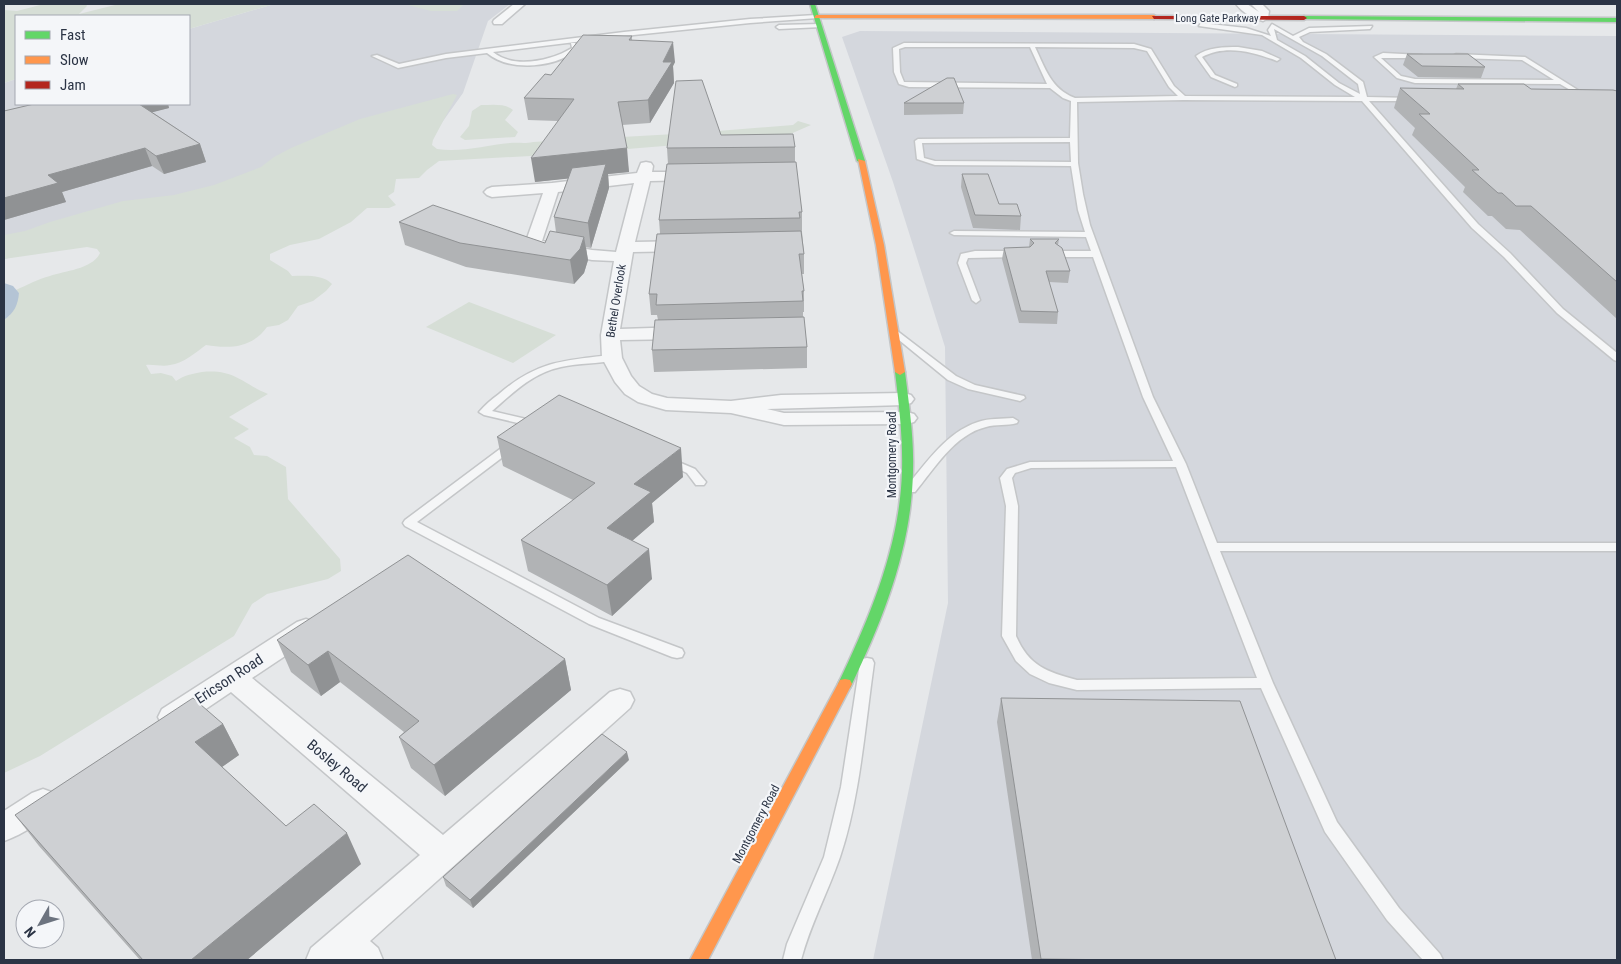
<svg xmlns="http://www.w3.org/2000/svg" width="1621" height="964" viewBox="0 0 1621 964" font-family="'Roboto Condensed',sans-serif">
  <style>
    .built { fill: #d4d7dd }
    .green { fill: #d6ded6 }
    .water { fill: #b4c4d5 }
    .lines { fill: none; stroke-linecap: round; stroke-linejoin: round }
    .lane-casing { stroke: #c4c6c8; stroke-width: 3 }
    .street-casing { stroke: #c4c6c8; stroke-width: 3 }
    .fast-casing { stroke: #c4c6c8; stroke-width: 3 }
    .slow-casing { stroke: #c4c6c8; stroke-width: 3 }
    .jam-casing { stroke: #c4c6c8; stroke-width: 3 }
    .lane { fill: #f5f6f7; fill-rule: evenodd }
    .street { fill: #f5f6f7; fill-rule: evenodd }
    .fast { fill: #63d668; fill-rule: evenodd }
    .slow { fill: #ff974d; fill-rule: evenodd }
    .jam { fill: #b3261e; fill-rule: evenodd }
    .wall { fill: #b1b3b5 }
    .shaded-wall { fill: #909294 }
    .building { fill: #ced0d3; stroke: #909294 }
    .labels { text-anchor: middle; stroke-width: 4.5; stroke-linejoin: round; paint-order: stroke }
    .far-street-label { font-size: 11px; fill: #2b3445; stroke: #f4f6f9 }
    .street-label { font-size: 12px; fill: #2b3445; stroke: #f4f6f9 }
    .near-street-label { font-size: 15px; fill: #2b3445; stroke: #f4f6f9 }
  </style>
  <rect width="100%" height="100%" fill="#e6e8ea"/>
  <path class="built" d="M274,4H510L488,21L463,93L406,173L4,259V83L16,79V104H189V29Z
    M860,31L1617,36V960H873L948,603L945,347L893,182L842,37Z"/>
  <path class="green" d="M44,4H86L87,6L79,14L119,4H274L189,29V16H16V79L4,83V10L17,11Z
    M404,4H464L457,11H431Z
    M453,94L457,95L433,140L432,145L437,149C461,153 486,145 510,143C518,142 524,144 533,142L693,133L793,125L798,121L811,125L788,135L774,137L567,154L439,161L427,170L419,178L396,179L394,192L388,196L396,205L389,208H367L351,222L319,239L290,245L270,254V260L288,271L292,276C305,276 322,274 332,284L326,291L313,301L298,306L288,320L279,325L267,327C252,348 229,349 206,345C195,353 184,363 170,365C163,367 153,364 146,365L151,374L161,373L172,376L176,381C185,375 191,374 202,372C235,369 241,383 268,394L229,417L249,429L234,438L250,447L254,455L267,456L286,467L288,499L340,559L341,571L328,579L267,594L252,604L234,636L40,756L4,773V320L10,315L19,293L16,290C27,285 38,279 50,276C64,271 93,269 100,253L97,249L87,247L4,259V235L25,231L50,222L123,201L174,195L214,185L261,167L274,157L291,148L360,119Z
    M481,105C492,105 505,103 513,110L505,120L518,132L515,137L465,140L460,137L469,126L472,111Z
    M469,302L556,335L513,363L426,327Z"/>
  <path class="water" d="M4,283L13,286L19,293C18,305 14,313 4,320Z"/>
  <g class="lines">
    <g class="lane-casing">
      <path id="lane" d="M816,15L818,18L750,23L624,36L493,52C513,69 551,61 572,48L571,43H575L578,49C556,68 509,72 487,53L446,58L398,68L372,56L377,55L399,64L446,54L624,32L750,19Z
        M1201,23L1246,28L1271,36L1268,30L1272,24L1293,36L1309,28L1372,26L1370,29L1310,32L1299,37L1303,42L1326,54L1363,82L1367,97L1412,98V100L1410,101H1369L1478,224L1510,253L1563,309L1617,353V361L1614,360L1557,313L1504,257L1472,228L1362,101L1183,100L1077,102L1078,163L1083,194L1090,225L1153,397L1186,464L1217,543H1617V551H1220L1273,683L1337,822L1399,908L1440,954L1443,960H1423L1387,920L1325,832L1261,688L1077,690L1049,683L1030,674L1016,661L1002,636L1006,506L1000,478L1007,469L1030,462L1173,461L1143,397L1093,257H1059L1055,254L1059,251H1091L1086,237L954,235L950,233L954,231L1085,232L1078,210L1071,166L935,165L917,159L915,141L918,139L1070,138L1071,101L1063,98L1050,88L909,87L899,84L894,72L893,48L904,43L1134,44L1151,49L1174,86L1185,96L1355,97L1335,85L1301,58L1262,35L1199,26ZM1274,29L1322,56L1358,84L1360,94L1339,83L1305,56L1277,40ZM905,47H1030L1047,84L904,82L900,72L899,49ZM1035,47L1134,48L1147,51L1169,87L1178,96L1075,98C1051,89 1045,68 1035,47ZM1070,142L1071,162L935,161L924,158L922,143ZM1176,467L1257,678L1077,680C1047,672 1029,666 1016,636L1018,506L1012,478L1015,473L1031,468Z
        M820,24L822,27L779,29L776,27L779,25Z
        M1238,47L1262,51L1280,59L1277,61C1254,52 1226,44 1202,57L1215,75L1237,84V86L1235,87L1211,77L1196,56C1208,47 1224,47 1238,47Z
        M1383,53L1422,55V57L1420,58H1381L1401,76L1415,79L1554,80L1522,60L1456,58L1453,56L1456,54L1525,57L1589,97L1584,98L1560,84L1415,83L1397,78L1374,57Z
        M975,251H1018L1022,254L1018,257L968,258L966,263L980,300L976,303L972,300L958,263L961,254Z
        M896,330L956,376L975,385L1024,396L1025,398L1020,401L968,389L948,380L893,335V331Z
        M612,355L617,358L615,360C598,364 579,363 561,367C532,373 513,393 492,411L539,422L540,424L539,426L535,427L484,415L479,412C485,405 492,399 499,394C537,361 565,360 612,355Z
        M1013,418L1018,421L1017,423C1007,426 996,424 986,427C955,434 934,469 915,492H907L905,489L907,486C927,462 947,432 978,422C989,418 1002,419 1013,418Z
        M512,442L516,443L517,445L516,447L417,522L599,618L682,649L684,653L682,657L677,658L672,657L589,624L405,526L403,523L405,520L508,443Z
        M669,458L695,469L706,482L704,485H696L687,473L665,463L664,461Z
        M867,658L872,659L874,663C865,726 860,798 840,857C828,892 810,925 801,960H783L787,944L824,857L841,787L860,663L862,659Z"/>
    </g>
    <g class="street-casing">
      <path id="street" d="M514,4H525L502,24H494L493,22L494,20Z
        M1236,4H1247L1259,12L1251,4H1262L1269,11L1268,18L1263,21C1252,18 1243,13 1236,4Z
        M646,162L651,163L653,166L652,172H695L700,173L702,176L700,179L695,180L650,181L635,242L687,241L693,242L695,246L693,250L687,251L633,252L620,329L683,327L690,329L692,333L690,337L683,339L620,340L622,358L631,376L639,386L652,394L667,398L731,401L781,395L904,393L911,395L914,399L911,403L904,405L767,409L784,413L907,412L914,414L917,418L914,422L907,424L784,425L731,413L666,410L638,402L625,394L615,382L602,358L601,335L614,261L592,260L527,247L525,244L543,193L492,197L487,195L484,192L487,189L492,187L552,183L637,173L641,163ZM634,183L616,252L592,250L542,241L558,192Z
        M306,619L315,622L319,629L315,636L252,678L443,835L610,692L620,689L630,692L634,700L630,708L370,941L378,948L383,960H306L311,948L420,855L231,692L182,725L172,728L162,725L158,717L162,709L297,622Z
        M43,789L54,793L58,802C51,818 21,835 4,841V811L32,793Z"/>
    </g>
    <g class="fast-casing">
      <path id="fast" d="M810,4H815L865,161L864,163L857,161Z
        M1304,16L1617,18V22L1302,19Z
        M900,369L905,372C909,405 914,437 913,470C912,546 884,617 852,684L850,688L845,689L840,688L838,684C870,617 900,546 902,471C903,438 899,405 895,372Z"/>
    </g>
    <g class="slow-casing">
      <path id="slow" d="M816,15H1154L1157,17L1154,19L814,18Z
        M858,159L865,161L884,245L905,372L900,375L895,372L876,245Z
        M845,679L850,680L852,684L708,960H690L840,680Z"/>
    </g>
    <g class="jam-casing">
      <path id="jam" d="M1152,16H1304L1307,18L1304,20L1154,19Z"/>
    </g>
    <use href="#lane" class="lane"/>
    <use href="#street" class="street"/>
    <use href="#fast" class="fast"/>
    <use href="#slow" class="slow"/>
    <use href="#jam" class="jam"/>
  </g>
  <path class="wall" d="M1093,4H1203V5Z
    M632,36V40L675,62L673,66L674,83L650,123L622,125L629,172L608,174L609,188L591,248L586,247L588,260L584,273L574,284L466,267L405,245L399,222L545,243L556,232L554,217L568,178L535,182L558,121L528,120L524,98L551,75Z
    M1407,54L1485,67L1481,78L1418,77L1403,65Z
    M1458,84L1531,89L1617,91V319L1520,230L1506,229L1492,216H1488L1463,192L1465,187L1412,135L1415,128L1394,108L1400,88L1456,89Z
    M904,103H964L963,114L904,115Z
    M34,104H168L169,108L152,112L200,144L206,162L164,174L152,166L62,192L66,202L4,220V111Z
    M721,135L795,147V162L802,212V232L804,254V274H802L804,291V312H803V317L807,347V368L654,372L652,350L658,320L657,315H651L649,294L660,233L659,220L668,164L667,148Z
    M962,174L999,204L1021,216L1020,230L973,228L961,187Z
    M1030,239H1059L1058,245L1070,271L1068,283L1049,282L1058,312L1057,324L1019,323L1002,259L1004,248L1029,247Z
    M497,437L683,477L652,503L654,522L632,541L652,579L612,616L528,571L521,540L573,500L503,466Z
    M277,640L565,659L571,690L445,796L411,768L399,737L404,732L340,682L321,696L291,672Z
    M1001,698L1336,960H1032L997,722Z
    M223,724L239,755L222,767L286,826L361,864L247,960H140L39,846L15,815Z
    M629,760L473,908L446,886L443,877Z"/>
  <path class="shaded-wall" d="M673,42L675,62L673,66L674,83L650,123L648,100L663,62Z
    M133,104H168L169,108L138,116Z
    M200,144L206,162L164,174L156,156Z
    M145,148L152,166L62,192L66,202L4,220V198L48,175Z
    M627,148L629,172L608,174L609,188L591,248L588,223L603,175L535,182L531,158Z
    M584,237L588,260L584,273L574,284L570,260Z
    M681,448L683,477L652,503L654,522L611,559L607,528L634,484Z
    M649,549L652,579L612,616L607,585Z
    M328,651L340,682L321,696L308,665Z
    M565,659L571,690L445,796L434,765Z
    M223,724L239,755L212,774L195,742Z
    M627,752L629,760L473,908L470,900Z
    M347,833L361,864L247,960H191Z"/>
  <path class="building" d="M583,35L632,36L629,40L673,42L663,62H672L648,100L618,102L627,148L531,158L574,99L524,98L545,74L551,75Z
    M1407,54H1468L1485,67L1422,66Z
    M947,78H954L964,103H904Z
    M702,80L721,135L793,134L795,147L667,148L676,81Z
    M1458,84H1524L1531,89L1613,90L1617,91V282L1531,206H1516L1502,193H1498L1472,170H1479L1419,114H1430L1400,88L1464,89Z
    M34,104H139L200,144L156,156L145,148L48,175L58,183L4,198V111Z
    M796,162L802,212H799L800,218L659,220L667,164Z
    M606,164L588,223L554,217L572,168Z
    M962,174H988L999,204H1017L1021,216L975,215Z
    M433,205L545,243L550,231L584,237L580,249L570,260L460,243L399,222Z
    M801,231L804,254H799L804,291H802L803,301L656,305L657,294H649L657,234Z
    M1030,239H1059L1055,243L1062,248L1070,271H1046L1058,312L1021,311L1004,248L1030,247L1034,243Z
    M804,317L807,347L652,350L655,320Z
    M559,395L681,448L634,484L651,492L607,528L649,549L607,585L521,540L595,483L497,437Z
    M408,555L565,659L434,765L399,737L419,721L328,651L308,665L277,640Z
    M193,698L223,724L195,742L286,826L314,804L347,833L191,960H143L15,815Z
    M1001,698L1240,701L1336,960H1130L1041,959Z
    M602,734L627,752L470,900L443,877Z"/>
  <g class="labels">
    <g class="far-street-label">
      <text x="1217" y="22">Long Gate Parkway</text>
    </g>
    <g class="street-label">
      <text transform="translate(616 301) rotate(-81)" y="4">Bethel Overlook</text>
      <text transform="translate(892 455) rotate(-90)" y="4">Montgomery Road</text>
      <text transform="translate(756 824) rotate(-62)" y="4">Montgomery Road</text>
    </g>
    <g class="near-street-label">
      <text transform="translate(229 679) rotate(-33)" y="5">Ericson Road</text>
      <text transform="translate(337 766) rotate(40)" y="5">Bosley Road</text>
    </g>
  </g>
  <rect width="1621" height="964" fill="none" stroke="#2b3445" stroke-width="10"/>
  <rect x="15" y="15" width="175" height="90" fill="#f4f6f9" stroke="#a4a8b1"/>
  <rect x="25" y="31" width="25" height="8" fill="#63d668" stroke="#a4a8b1"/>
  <text x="60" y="40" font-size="15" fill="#2b3445">Fast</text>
  <rect x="25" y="56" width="25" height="8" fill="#ff974d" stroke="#a4a8b1"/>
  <text x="60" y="65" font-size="15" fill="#2b3445">Slow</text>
  <rect x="25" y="81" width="25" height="8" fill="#b3261e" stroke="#a4a8b1"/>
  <text x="60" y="90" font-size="15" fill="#2b3445">Jam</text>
  <g transform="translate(40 924) rotate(231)"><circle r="24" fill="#f4f6f9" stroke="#a4a8b1"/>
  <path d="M0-4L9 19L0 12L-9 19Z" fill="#6c737f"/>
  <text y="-8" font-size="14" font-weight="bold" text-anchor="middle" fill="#2b3445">N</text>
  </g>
</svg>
